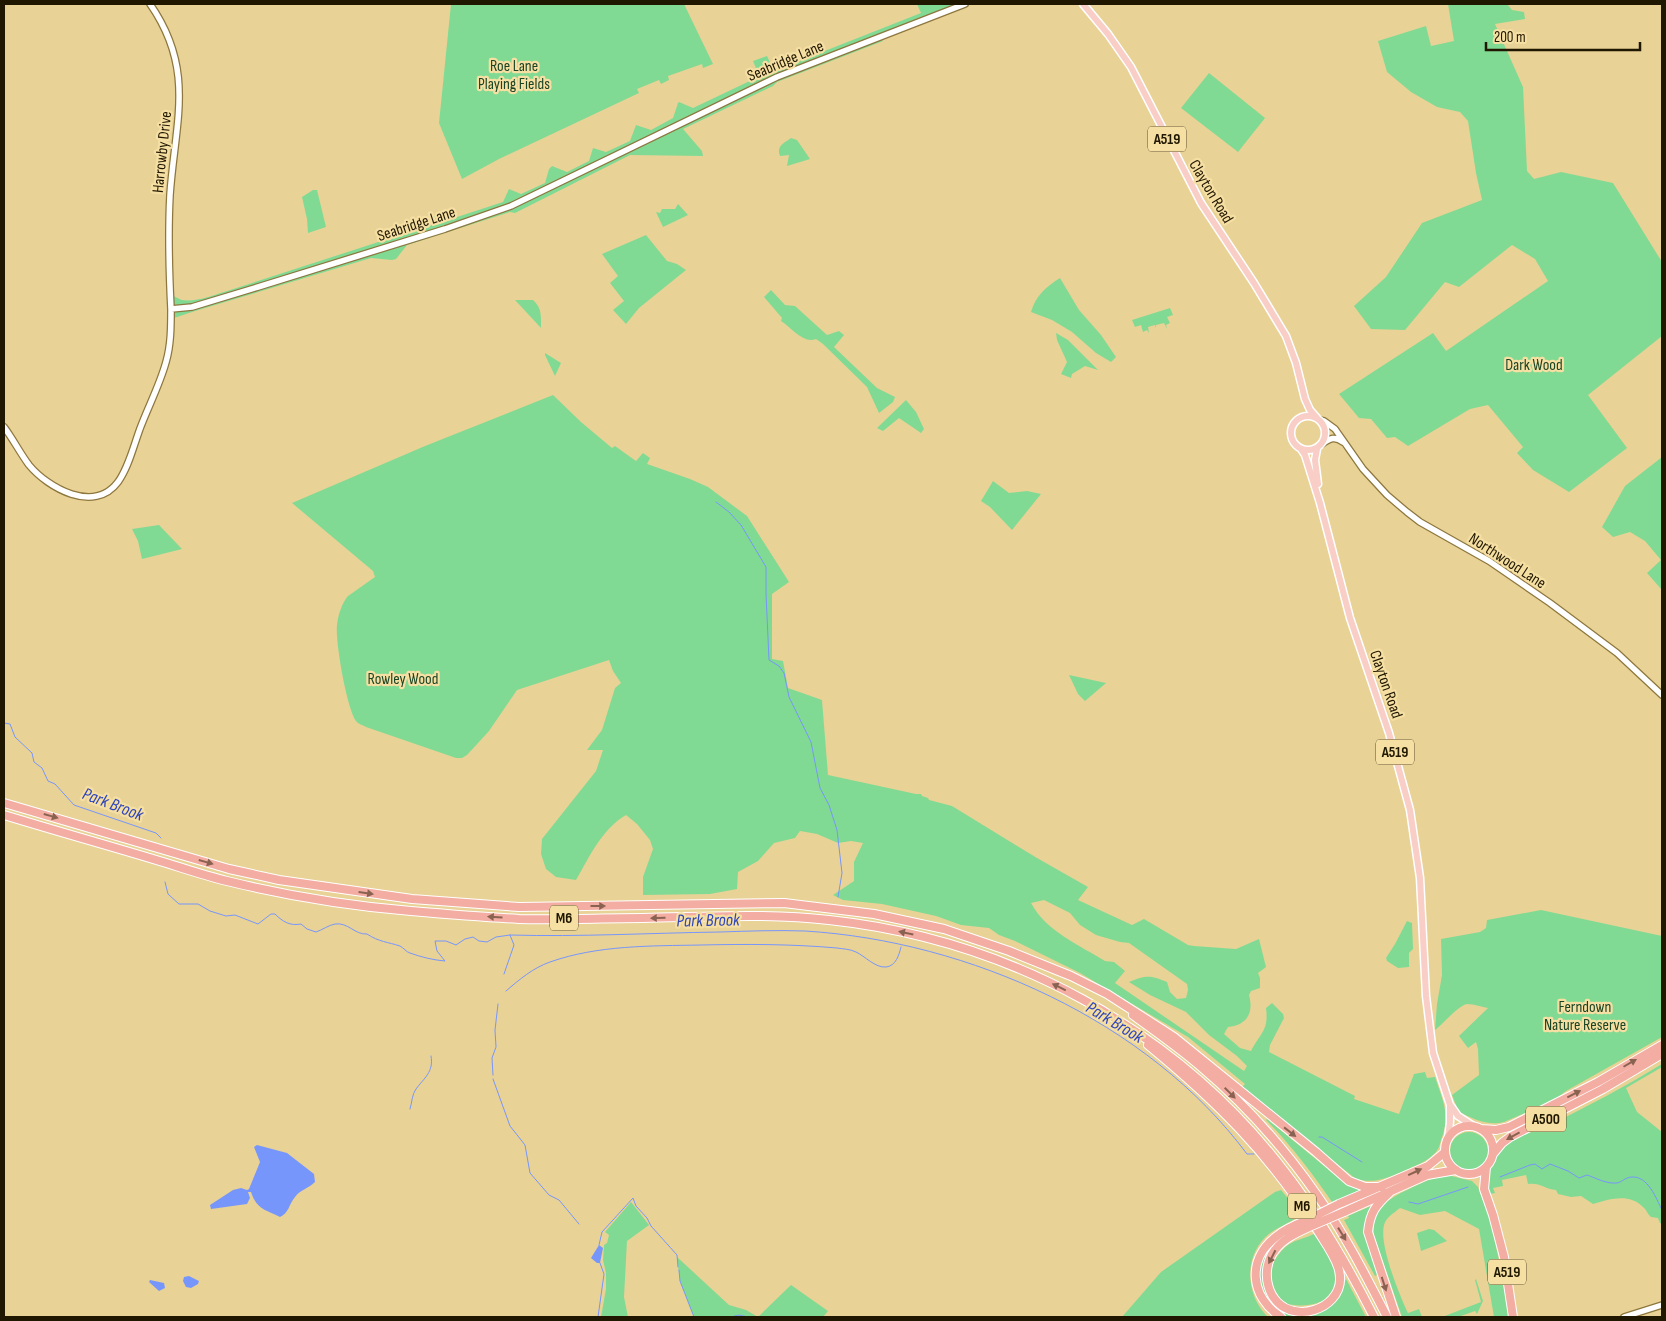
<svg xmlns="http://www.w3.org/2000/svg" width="1666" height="1321" viewBox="0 0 1666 1321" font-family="'Sofia Sans Condensed',sans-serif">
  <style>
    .green { fill: #81da93; fill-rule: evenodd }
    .water { fill: #7796fb }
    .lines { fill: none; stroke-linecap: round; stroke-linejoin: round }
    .stream { stroke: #7796fb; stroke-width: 1 }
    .secondary-casing { stroke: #8d773e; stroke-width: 8 }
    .primary-casing { stroke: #fff; stroke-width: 9 }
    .highway-casing { stroke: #fff; stroke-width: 10 }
    .secondary { stroke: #fff; stroke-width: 5.5 }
    .primary { stroke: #f8cec7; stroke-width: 6 }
    .highway { stroke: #f3ada2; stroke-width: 8 }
    .highway-bridge-casing { stroke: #fff; stroke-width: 10; stroke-linecap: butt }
    .highway-bridge { stroke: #f3ada2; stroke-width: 8 }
    .oneway { fill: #8a6252 }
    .labels { text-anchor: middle; stroke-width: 4.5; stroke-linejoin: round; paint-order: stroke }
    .shield { fill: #f6dfa3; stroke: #605332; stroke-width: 1 }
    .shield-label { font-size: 15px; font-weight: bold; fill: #201701 }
    .street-label { font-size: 16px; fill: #201701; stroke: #f6dfa3 }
    .park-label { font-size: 16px; fill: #194424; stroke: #f6dfa3 }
    .water-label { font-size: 18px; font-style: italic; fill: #3046ba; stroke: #f6dfa3 }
  </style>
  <rect width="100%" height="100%" fill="#e9d296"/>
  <path class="green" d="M451,4H684L713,64L703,68L702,64L668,76L669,80L661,84L659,80L637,89L639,93L499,159L462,179L439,123Z
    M917,4H951L954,8L880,37L883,41L777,82L773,86L683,129L702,151L703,156L630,155L515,213L510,212L407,245L396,259L392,260L371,258L195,311L171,319V296C176,296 178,299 182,300C196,302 211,296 224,292L431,225L434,216L444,214L454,218L503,202L509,189L521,194L545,183L549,169L552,166L567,172L589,161L593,148L606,152L630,141L636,125L651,130L673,118L678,103L679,102L693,108L754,79L758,73L753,61L767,56L774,71L921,13Z
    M1448,4H1507L1512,10L1524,12L1525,19L1495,24L1523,87L1527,171L1534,179L1561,172L1613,183L1662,262V336L1588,395L1627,448L1569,492L1533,470L1517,453L1523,447L1488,405L1470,409L1408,446L1395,437L1387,438L1371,419L1359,418L1339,394L1433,333L1446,351L1548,281L1535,259L1512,245L1459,287L1445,282L1405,330L1371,329L1354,306L1386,277L1422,223L1482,200L1476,173L1468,121L1460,112L1437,107L1411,92L1387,72L1378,41L1426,26L1431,46L1454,41Z
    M1209,73L1265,118L1238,152L1181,108Z
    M791,138L797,140L810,159L787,166L789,155L780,156C776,146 784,143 791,138Z
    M313,190H317L326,227L308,233L307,219L302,197Z
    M678,204L688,215L663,227L656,212L660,213L662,209H675Z
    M646,235L667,261L677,264L686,270L639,308L626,324L613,310L624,301L610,283L618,276L602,254Z
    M1060,278L1079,310L1101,335L1116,357L1111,362L1096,353L1072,332L1052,320L1031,312C1036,295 1046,287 1060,278Z
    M771,290L785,305L795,306L827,335L839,331L844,335L834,347L877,388L895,397L893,402L879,413L867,387L823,344L816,339C803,344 792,328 781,321L782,318L764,297Z
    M515,300H533C542,308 541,316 541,328Z
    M1170,308L1173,315L1167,317L1170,323L1166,325L1167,329L1164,323L1156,325V328L1155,325L1148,327L1149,333L1147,330L1143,332L1141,325L1135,327L1132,320Z
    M1056,333L1068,340L1098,370L1085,366L1072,374L1071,378L1061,374L1067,362L1057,340Z
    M545,353L561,363L555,376L545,355Z
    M553,395L581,422L612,448L615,446L636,461L643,453L650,458L647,464L690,479L708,487L747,516L789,582L772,594V659L783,661L788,688L822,700L828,775L916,794H921L922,796L928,798L929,800L952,806L1037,858L1088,887L1078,900L1132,925L1144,919L1188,945L1194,946L1236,949L1259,939L1266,967L1258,973L1260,978V988L1251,991L1249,995C1254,1013 1247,1025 1228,1027L1224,1034L1240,1048L1251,1051C1260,1033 1269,1031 1266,1008L1272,1003L1283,1014L1284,1018L1270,1045L1269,1052L1355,1096L1354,1099L1399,1114L1414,1074L1425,1072L1427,1078L1435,1077C1443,1101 1451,1116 1441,1140C1440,1145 1438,1151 1434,1154C1427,1162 1414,1166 1404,1171C1387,1178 1375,1184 1356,1179L1241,1088L1245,1084L1188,1037L1080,973L1015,941L999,935L989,928L961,925L936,916L882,904L843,900L833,895L854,881V862L863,843L851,841L838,843L817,834L800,831L795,838L774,843L758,861L738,872L737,889L710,894L643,895V877L653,849L650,840L637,824L626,815C602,829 590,856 576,880L556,877L546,869L541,854L542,839L596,771L603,750H587L602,730L615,688L621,683L613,671L609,660L517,690L489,731L467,755L462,758H456L366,727C363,725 358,724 356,721C347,709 335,641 337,625C338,615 342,603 348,596L375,577L373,571L292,503L425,446ZM1044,900L1070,913L1080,925L1096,935L1120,942L1129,943L1187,984L1188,990L1186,998L1177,999L1170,992L1167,982C1150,975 1146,975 1129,982L1150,995L1186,1012L1209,1035L1237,1056L1247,1066L1244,1071L1115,983L1125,971L1114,962L1105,961C1079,945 1046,931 1031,903Z
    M906,400L916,412L924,429L921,433L899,418L883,431L877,428Z
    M1662,457V590L1647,573L1661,560L1645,541L1630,532L1613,537L1602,527L1625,486Z
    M993,481L1009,493L1027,491L1041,494L1012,530L990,507L981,501Z
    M159,525L182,549L142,559L138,541L132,529Z
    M1069,675L1106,683L1085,701L1078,694Z
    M1541,910L1662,936V1037L1566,1091L1553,1101L1504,1122C1489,1126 1473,1119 1461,1113L1458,1110L1452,1095L1479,1075L1478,1049L1476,1042L1468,1048L1459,1036L1488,1008C1482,1007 1474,1004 1467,1004C1459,1005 1443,1024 1435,1030L1437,1004L1442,975L1441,939L1480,932L1486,928L1487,920Z
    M1407,921L1412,923L1413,949L1409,953V967L1398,968L1387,961L1386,958L1395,944Z
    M1662,1064V1067L1626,1088L1637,1112L1662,1132V1224L1660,1223L1658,1218L1651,1217C1647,1214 1647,1210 1643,1207C1629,1193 1610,1199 1593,1204L1581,1196L1571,1197L1558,1194L1556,1190C1545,1189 1539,1182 1528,1184L1526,1175L1502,1180L1503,1186L1493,1188L1495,1193L1490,1194C1484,1176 1492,1159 1505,1146C1517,1134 1536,1132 1550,1125C1588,1106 1626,1086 1662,1064Z
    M1267,1119L1346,1184L1357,1189L1364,1190L1339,1202L1337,1200L1332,1202C1312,1173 1291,1145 1266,1120Z
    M1450 1151a19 19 0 1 1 38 0a19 19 0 1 1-38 0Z
    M1447,1175L1472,1181L1478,1187L1490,1219L1502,1274L1509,1317H1494L1479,1229L1445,1211L1420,1215L1400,1208C1394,1213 1386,1217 1384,1225C1379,1245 1399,1294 1408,1313L1419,1309L1422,1317H1402L1374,1235C1371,1206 1391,1198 1413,1187C1425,1181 1435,1177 1447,1175Z
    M1281,1190L1299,1212L1298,1217C1289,1223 1279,1227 1270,1233C1243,1254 1245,1295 1268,1317H1122L1161,1272L1275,1192Z
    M631,1202L649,1225L627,1241L624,1297L628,1317H601L606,1289V1273L603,1260L604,1245L607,1243L609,1235L605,1232Z
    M1371,1206C1359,1232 1370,1249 1379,1274L1375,1276L1344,1220L1349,1218L1348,1216Z
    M1306,1224L1267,1258C1243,1312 1329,1321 1346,1279L1366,1317H1288C1262,1304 1249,1275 1268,1249C1277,1237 1293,1230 1306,1224Z
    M1429,1229L1434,1230L1447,1241L1421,1251L1417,1233Z
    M1316,1233C1324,1246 1334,1259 1337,1274C1344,1315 1268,1321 1271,1274C1271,1263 1279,1252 1288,1245C1297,1239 1306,1238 1316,1233Z
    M677,1257L729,1305L746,1310L758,1317L791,1285L828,1311L823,1317H694L680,1281Z
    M1476,1279L1483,1301L1477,1314L1475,1311L1458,1317H1442L1481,1302L1475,1280Z"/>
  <path class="water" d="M257,1145L287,1153L314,1174L315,1182C309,1188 300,1190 295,1197C289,1204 289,1213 280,1217C265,1209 257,1210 251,1192H248L250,1198L247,1204L211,1209L210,1205L233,1190L241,1188L247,1190L249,1189L260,1162L254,1147Z
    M599,1245L603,1248L600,1263H597L591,1258Z
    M189,1276L199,1281L198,1284L191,1288L186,1287L183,1281L184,1277Z
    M150,1280L164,1283L165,1288L159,1291L149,1282Z"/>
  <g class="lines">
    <path class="stream" d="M716,502L729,512L741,525L766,567V594L769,660L779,666L784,673L789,697L811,742L820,788L829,805L837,830L842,873L838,897
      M4,723L10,724L15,737L32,753L34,762L42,768L48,781L55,784L74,805L156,833L161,838
      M165,882L168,894L179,904H198L210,911L226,916L235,915L258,924L271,914H275C283,922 290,926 301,924L307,929L316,932C322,930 329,925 335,924C348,922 355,935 367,934C379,942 388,942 400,946C404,948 406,952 410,953C421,957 433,960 445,961L437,951L435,941H446L456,945L465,939L473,937L479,941L487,942L496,937L510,935C580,937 650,933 720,932C749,931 777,930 805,931C969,941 1148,1021 1247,1154H1254
      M504,974L514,945L510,935
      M506,991C520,979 533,968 550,962C598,945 651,946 701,945C746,944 792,944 837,948C843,949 850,949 856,952C865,956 875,968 886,967C896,966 899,955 901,947
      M493,1075L492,1058L496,1047L495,1030L498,1004
      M493,1079L510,1126L525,1145L530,1173L549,1195L559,1200L579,1224
      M410,1109C412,1103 412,1094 416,1089C424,1078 434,1072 431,1056
      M1319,1137H1322L1362,1162
      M1500,1177L1530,1165L1535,1164L1542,1169L1550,1164L1568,1171L1579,1178L1587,1175C1596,1178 1606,1184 1617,1183C1622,1182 1626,1177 1632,1177C1648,1176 1656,1198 1662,1210
      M1409,1202L1418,1204L1468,1187
      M599,1245L602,1232L633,1198L636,1206L647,1218L651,1226L677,1255L678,1267
      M679,1270L680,1281L694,1317
      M598,1317L604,1274L600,1263
      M731,1317L739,1315L748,1317"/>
    <g class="secondary-casing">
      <path id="secondary" d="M150,4C196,70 175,122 170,195C168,233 169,270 171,309
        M1319,420L1324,421L1335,429L1363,469L1387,495L1407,512L1420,522L1489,561L1550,603L1617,653L1662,695
        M4,427C13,439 20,453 29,465C48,488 94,514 118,482C129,467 134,444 141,426C149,405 160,384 166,362C171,345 171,326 171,309L192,307L258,287L445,229L511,206L777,77L965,4
        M1322,444C1330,438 1335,436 1343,442
        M1624,1317L1662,1305"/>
    </g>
    <g class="primary-casing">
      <path id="primary" d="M1083,4L1108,34L1131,67L1201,203L1254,283L1286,336L1296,363L1305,399L1310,410L1317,418
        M1291 433a17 17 0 1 1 34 0a17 17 0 1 1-34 0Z
        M1301,449L1305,455L1320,503L1350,618L1389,733L1410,810L1420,878L1426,996L1433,1053L1450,1105V1122L1448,1138
        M1317,449L1315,460L1318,484
        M1451,1106L1458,1116L1475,1127"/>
    </g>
    <g class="highway-casing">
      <path id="highway" d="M4,803L229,869L279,880L412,899L519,907L784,903L874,914L944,929L1009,951L1071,976L1107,994L1174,1037L1316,1152L1349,1181L1365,1187H1382
        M4,815C53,830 103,844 153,859C177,866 202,875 227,881C284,895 352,906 411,911C446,914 483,917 519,919C560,920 602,918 643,918C705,917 768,913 829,920C1007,939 1176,1029 1285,1172C1320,1217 1348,1266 1374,1317
        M1133,1015C1156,1032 1179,1048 1200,1066C1244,1103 1284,1148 1317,1195C1344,1233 1366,1276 1387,1317
        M1148,1045C1216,1101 1269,1153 1316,1228C1328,1248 1353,1276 1332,1299C1323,1309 1307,1314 1294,1311C1267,1306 1259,1270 1275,1250C1283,1239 1296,1233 1309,1227
        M1445 1150a24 24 0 1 1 48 0a24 24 0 1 1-48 0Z
        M1481,1129L1496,1130L1509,1127L1598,1082L1662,1045
        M1493,1154L1502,1143L1510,1137L1603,1089L1662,1054
        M1486,1167L1484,1189L1493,1215L1504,1257L1513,1317
        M1390,1192C1376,1205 1370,1212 1368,1232L1396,1317
        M1339,1204L1428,1166L1445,1152
        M1344,1212L1427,1175L1456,1170
        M1281,1317C1250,1297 1246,1259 1277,1236C1285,1229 1295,1225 1305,1221"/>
    </g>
    <use href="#secondary" class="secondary"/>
    <use href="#primary" class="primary"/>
    <use href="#highway" class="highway"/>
    <g class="highway-bridge-casing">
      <path id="highway-bridge" d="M1305,1221L1339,1204
        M1309,1227L1344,1212"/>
    </g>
    <use href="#highway-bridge" class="highway-bridge"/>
  </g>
  <defs><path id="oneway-solid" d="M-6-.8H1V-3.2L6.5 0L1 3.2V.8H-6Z" transform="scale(1.25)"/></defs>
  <g class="oneway">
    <use href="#oneway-solid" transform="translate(51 816) rotate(16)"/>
    <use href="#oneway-solid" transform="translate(206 862) rotate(16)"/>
    <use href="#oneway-solid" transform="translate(366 893) rotate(8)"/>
    <use href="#oneway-solid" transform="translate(598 906)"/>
    <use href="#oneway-solid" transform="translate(495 917) rotate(-176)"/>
    <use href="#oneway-solid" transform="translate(658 918) rotate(179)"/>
    <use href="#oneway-solid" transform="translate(906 933) rotate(-168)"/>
    <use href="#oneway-solid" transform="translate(1059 987) rotate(-154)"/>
    <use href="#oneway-solid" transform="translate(1630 1063) rotate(-30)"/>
    <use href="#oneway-solid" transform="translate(1230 1093) rotate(45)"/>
    <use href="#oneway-solid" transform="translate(1574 1094) rotate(-27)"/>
    <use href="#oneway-solid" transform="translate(1290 1132) rotate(38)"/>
    <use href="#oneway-solid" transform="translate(1513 1136) rotate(151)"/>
    <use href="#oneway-solid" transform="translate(1415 1172) rotate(-25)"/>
    <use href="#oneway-solid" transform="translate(1342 1234) rotate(58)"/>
    <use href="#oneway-solid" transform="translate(1272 1257) rotate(117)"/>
    <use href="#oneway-solid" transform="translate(1384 1284) rotate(72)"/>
  </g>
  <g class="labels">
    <g class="shield">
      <rect x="1148" y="126.5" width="38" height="25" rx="4"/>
      <rect x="1376" y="739.5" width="38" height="25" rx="4"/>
      <rect x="550" y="905.5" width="28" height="25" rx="4"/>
      <rect x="1526" y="1106.5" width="40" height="25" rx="4"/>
      <rect x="1288" y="1193.5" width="28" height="25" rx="4"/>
      <rect x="1488" y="1259.5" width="38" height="25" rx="4"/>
    </g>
    <g class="shield-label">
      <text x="1167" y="144">A519</text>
      <text x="1395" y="757">A519</text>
      <text x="564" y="923">M6</text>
      <text x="1546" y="1124">A500</text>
      <text x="1302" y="1211">M6</text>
      <text x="1507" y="1277">A519</text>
    </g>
    <g class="street-label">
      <text transform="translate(785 60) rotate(-23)" y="6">Seabridge Lane</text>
      <text transform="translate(161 152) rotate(-84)" y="6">Harrowby Drive</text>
      <text transform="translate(1212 191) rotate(59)" y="6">Clayton Road</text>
      <text transform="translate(416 223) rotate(-18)" y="6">Seabridge Lane</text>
      <text transform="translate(1508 560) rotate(33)" y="6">Northwood Lane</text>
      <text transform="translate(1387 684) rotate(71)" y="6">Clayton Road</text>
    </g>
    <g class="park-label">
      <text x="514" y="71">Roe Lane<tspan x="514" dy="18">Playing Fields</tspan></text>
      <text x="1534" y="370">Dark Wood</text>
      <text x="403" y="684">Rowley Wood</text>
      <text x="1585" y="1012">Ferndown<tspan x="1585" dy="18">Nature Reserve</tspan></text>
    </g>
    <g class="water-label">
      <text transform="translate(113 804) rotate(21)" y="6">Park Brook</text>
      <text transform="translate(708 920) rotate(-1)" y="6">Park Brook</text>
      <text transform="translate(1115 1022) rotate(31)" y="6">Park Brook</text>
    </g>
  </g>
  <rect width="1666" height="1321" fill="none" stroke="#201701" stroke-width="10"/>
  <path d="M1486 42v8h154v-8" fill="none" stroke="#201701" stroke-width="2.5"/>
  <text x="1494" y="42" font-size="15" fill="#201701" stroke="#f6dfa3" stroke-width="4" paint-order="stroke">200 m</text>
</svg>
